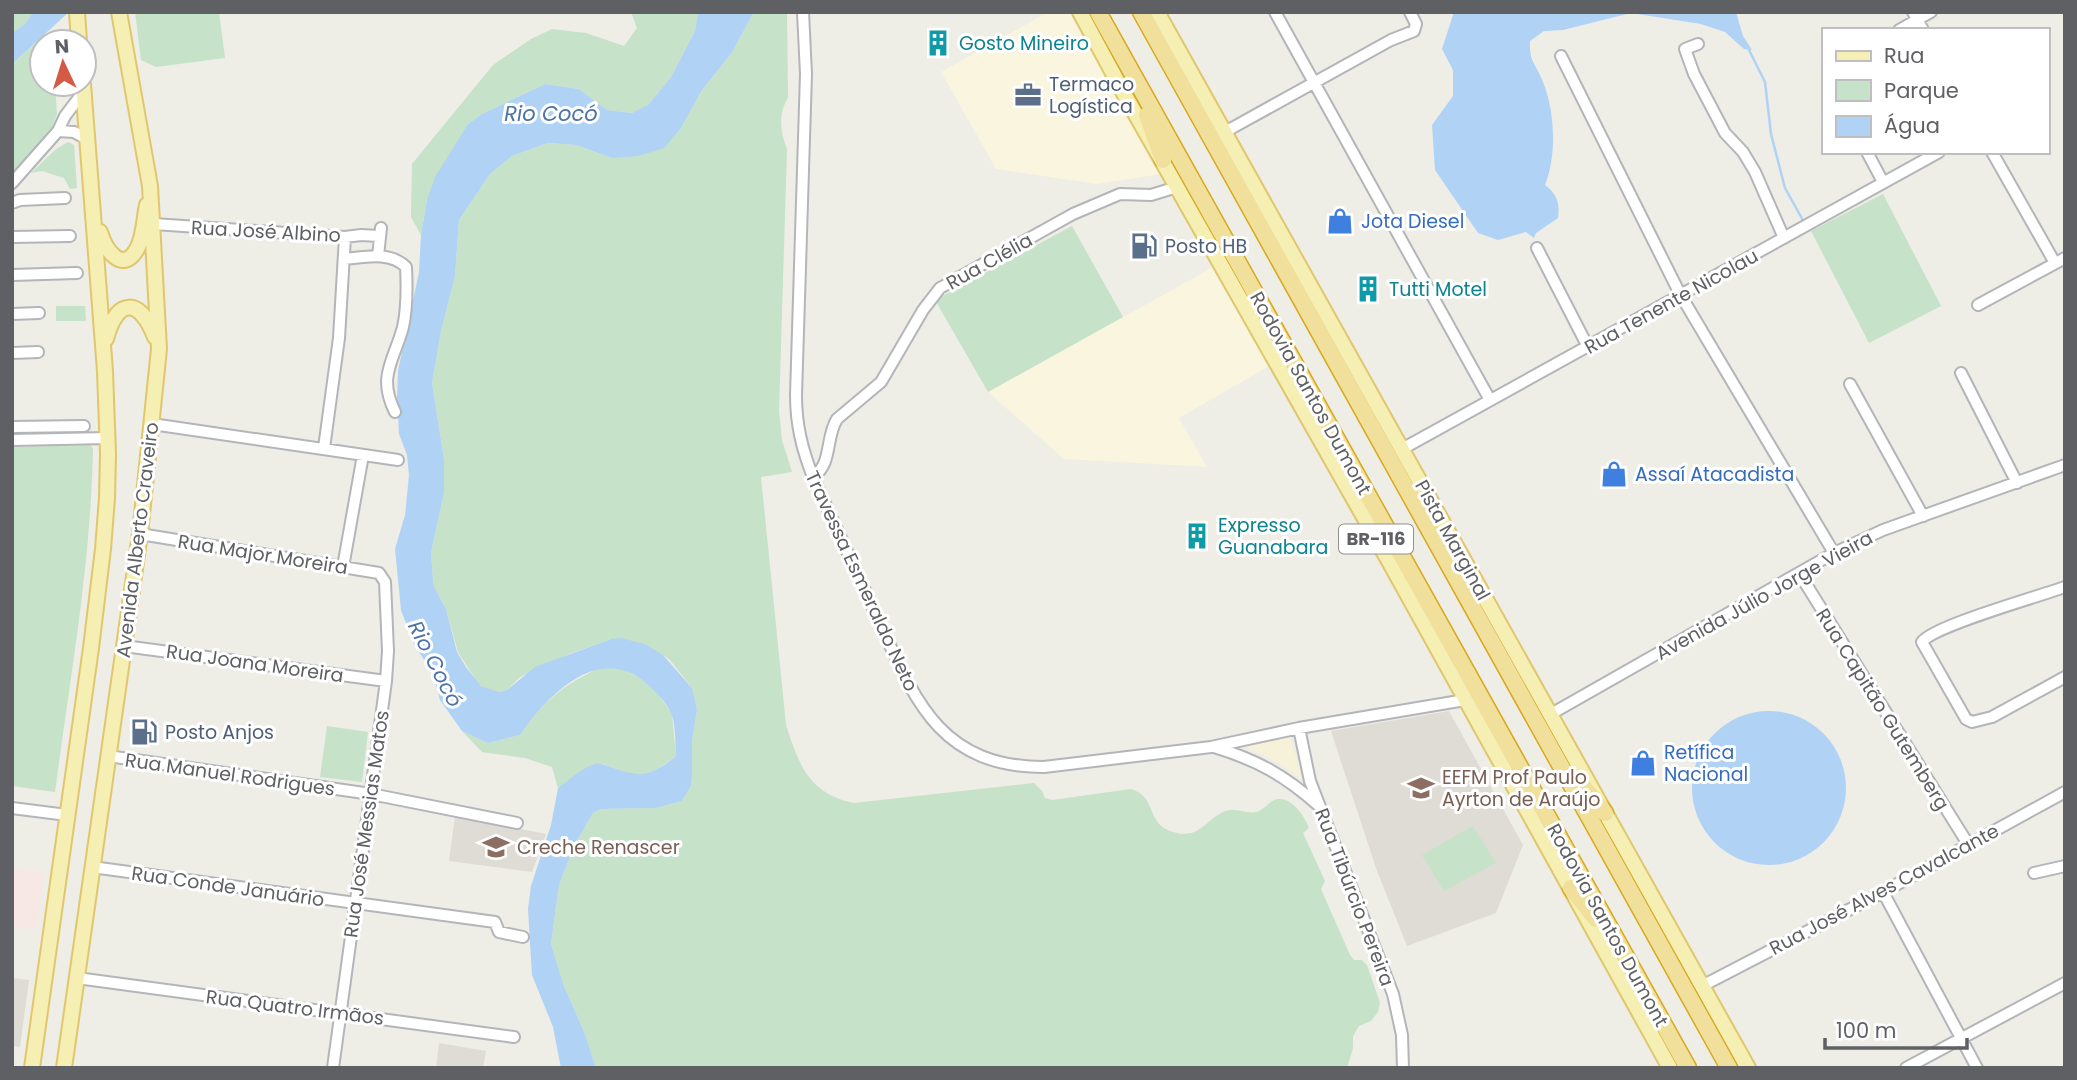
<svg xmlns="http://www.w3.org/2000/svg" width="2077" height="1080" viewBox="0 0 2077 1080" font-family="Poppins,sans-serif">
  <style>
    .commercial { fill: #faf5df }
    .education { fill: #dedcd5 }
    .medical { fill: #f8e8e5 }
    .green { fill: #c6e2c8 }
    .sand { fill: #f6f1d9 }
    .water { fill: #b0d2f5 }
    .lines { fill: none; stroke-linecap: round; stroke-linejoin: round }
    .stream { stroke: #b0d2f5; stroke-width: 2.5 }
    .minor-casing { stroke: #b3b5b9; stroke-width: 14 }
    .major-casing { stroke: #e0c76d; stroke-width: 18 }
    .highway-casing { stroke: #d8a91c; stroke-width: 19 }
    .minor { stroke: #fff; stroke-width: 10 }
    .major { stroke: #f5efb4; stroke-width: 14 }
    .highway { stroke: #f0e09b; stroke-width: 16 }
    .labels { text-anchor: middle; stroke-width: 6; stroke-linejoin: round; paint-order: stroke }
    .shield { fill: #fff; stroke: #8e9092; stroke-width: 2 }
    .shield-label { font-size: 18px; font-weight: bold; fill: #5e6064 }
    .culture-label { font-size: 19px; fill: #0d838f; stroke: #fff; text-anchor: start }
    .service-label { font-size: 19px; fill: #4e5e75; stroke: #fff; text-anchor: start }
    .shop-label { font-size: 19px; fill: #366cbe; stroke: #fff; text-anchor: start }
    .street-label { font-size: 19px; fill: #5e6064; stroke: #fff }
    .education-label { font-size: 19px; fill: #785e54; stroke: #fff; text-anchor: start }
    .water-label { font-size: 21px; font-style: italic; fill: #4e73a5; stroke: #fff }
  </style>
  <rect width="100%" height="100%" fill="#eeede6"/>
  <path class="commercial" d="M1048,12H1069L1161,174L1097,184L996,169L941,72Z
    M1217,265L1271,365L1179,418L1207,467L1064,459L988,392Z"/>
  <path class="education" d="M1449,711L1523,845L1496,913L1407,946L1377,871L1331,731Z
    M455,816L546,834L532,872L449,861Z
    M12,978L29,980L20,1047L12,1046Z
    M439,1043L486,1051L483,1068H436Z"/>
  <path class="medical" d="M12,869L44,873L36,930L12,927Z"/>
  <path class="green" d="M12,12H33L25,24L12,33Z
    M135,12H219L225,58L156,67L141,60Z
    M631,12H698L695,31L671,77L648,105L640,110L632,113L607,110L579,89L545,84L482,114L468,124L427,200L421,235L411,217L412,164L493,65L531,39L552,29L586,33L624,46L637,28Z
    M754,12H787L788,98C778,113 780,133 787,149L779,411L782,440L792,472L761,477L786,725C799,765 809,794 854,803L1034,783L1042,791L1045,798L1052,800L1131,789C1158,797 1145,824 1173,832C1203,841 1207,814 1230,810C1238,809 1248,814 1256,812C1264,810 1268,803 1274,800C1290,794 1304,815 1309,828L1303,833L1325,881L1321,889L1350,955L1354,960H1362L1367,965L1380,1003L1378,1012L1371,1021L1359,1026L1353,1036V1048L1347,1068H596L585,1034L564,986L551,944L559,885L575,844L593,813L601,809L656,808L682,801L691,786L692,777V742L697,709L692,688L670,660L663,655L611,639L569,654L520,677L507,690L499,692L490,690L481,686L476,680L458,652L446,609L434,587L433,579L431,553L444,493V459L432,383L441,331L455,276L459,220L490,174L512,156L548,143L576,145L612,158L681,128L702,90L731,54Z
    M40,39L52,41L42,42V84H55L57,114L50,133L12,174V64Z
    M68,142L74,145L77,188L70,189L64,178L42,171L31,173L56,149Z
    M1883,194L1941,306L1869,343L1811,231Z
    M1072,226L1123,317L988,392L935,300Z
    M56,306H85L86,321H56Z
    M90,445L93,448C91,564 70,678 55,792L12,786V447Z
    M603,667L622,669L640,678L656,691L672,714L676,756L651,774L634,775L603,764H594L558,788L552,767L525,758L482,752L462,731L488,743L520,735C543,701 565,683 603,667Z
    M327,726L368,732L362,782L320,777Z
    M1473,826L1496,863L1444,891L1422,855Z"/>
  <path class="sand" d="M1290,737L1303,780L1277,762L1244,746Z"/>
  <path class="water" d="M33,12H69L12,64V33L25,24Z
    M698,12H754L731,54L702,90L681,128L664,148L638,156L612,158L576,145L548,143L512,156L490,174L459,220L455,276L441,331L432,383L444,459V493L431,553L433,579L434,587L446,609L457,652L466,667L481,686L499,692L507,690L535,667L611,639L621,638L645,644L663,655L692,688L697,709L692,742V778L691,786L682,801L656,808L601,809L593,813L575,844L559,885L551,944L564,986L585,1034L596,1068H561L553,1027L532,975L528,909L531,886L551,825L558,788C568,781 583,767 595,764C600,763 606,765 611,767C642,778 650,777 676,756C675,744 676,724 671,713C666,702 656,692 647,684C599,641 547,696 520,735L488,743L462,731L440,700L433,674L414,644L401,610L395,549L405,515L409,475L407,455L399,434L397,398L398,371L419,272L421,235L427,200L435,177L468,124L482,114L545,84L579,89L607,110L632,113L648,105L671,77L695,31Z
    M1454,12H1736L1743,36L1752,50L1744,49L1725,32L1701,24L1631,13L1563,30L1544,31L1530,41C1529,63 1536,63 1543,82C1555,112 1557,155 1545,185C1557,194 1560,203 1558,218L1536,233L1534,238L1526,232L1498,240L1478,233L1435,170L1432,125L1453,96V70L1442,49Z
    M1692 788a77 77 0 1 1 154 0a77 77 0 1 1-154 0Z"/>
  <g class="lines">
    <path class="stream" d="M1749,50L1765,82L1771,134L1785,188L1805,224"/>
    <g class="minor-casing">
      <path id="minor" d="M803,12L806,74L796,395C796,425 802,449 813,477C833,521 853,564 873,608C912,692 934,767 1044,767L1211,747L1299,728L1465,700
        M1275,12L1490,400
        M1913,12L1923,30
        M1899,30L1931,12
        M1698,44L1685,49L1694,74L1725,133L1743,152L1755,172L1784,238
        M1561,56L1680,294L1834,553
        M58,131L74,132L87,139
        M1223,133L1391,40L1414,31L1416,24L1410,12
        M1867,152L1883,182
        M1992,152L2055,263
        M12,183L58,131L65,116L84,91
        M12,203L20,200L65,198
        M154,224L345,237L361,235L379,236
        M12,237L70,236
        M1537,248L1588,347
        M378,256L381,228
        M345,259C365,257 390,251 406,267C407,286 407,309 403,327C394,361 377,376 395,412
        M12,275L77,273
        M1978,305L2065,258
        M12,314L39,313
        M12,353L38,352
        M1961,373L2017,483
        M1850,384L1923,516
        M152,424L398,460
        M12,427L84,426
        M12,440L108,438
        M324,448L339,338L345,237
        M1402,449L1939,152
        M813,477C833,463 825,438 837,419L881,382L923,310L940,288L1073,214L1120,194L1151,195L1177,187
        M140,534L379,573L385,582L388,651L386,681L333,1068
        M343,567L363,455
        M1799,573L1968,844
        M2065,587C2040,596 1933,626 1922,642L1966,719L1972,722L1992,717L2065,677
        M124,646L386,681
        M1551,714L1834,553L1883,530L2065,465
        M1299,728L1310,781L1393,994L1402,1035L1403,1068
        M1214,747C1257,760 1284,775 1318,805
        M108,756L371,794L517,823
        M12,808L67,815
        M92,867L495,922L499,932L523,937
        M2034,873L2065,866
        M1883,892L1977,1068
        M77,978L514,1037
        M1702,986L1883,892L2065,792
        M1906,1068L2065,983"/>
    </g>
    <g class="major-casing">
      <path id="major" d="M77,12L79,42
        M1080,12L1127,99L1389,561L1670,1068
        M1157,12L1748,1068
        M100,232C105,249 122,275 137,249C144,237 144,218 147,205
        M106,339C117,297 140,298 155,337
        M32,1068L91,648L103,549L107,498L108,454L105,371L83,84
        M64,1068L140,534L159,349L150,186L119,12"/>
    </g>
    <g class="highway-casing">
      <path id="highway" d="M1098,12L1688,1068
        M1141,12L1729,1068
        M1147,115L1163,160
        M1578,780L1605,813
        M1571,888L1596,919"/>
    </g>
    <use href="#minor" class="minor"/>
    <use href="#major" class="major"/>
    <use href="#highway" class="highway"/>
  </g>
  <defs>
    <g id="building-bare" transform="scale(2.1)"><path d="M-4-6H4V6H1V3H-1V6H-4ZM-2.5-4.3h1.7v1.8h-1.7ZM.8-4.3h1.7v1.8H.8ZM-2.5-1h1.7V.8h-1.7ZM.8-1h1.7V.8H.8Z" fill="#0f9aa8" stroke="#fff" stroke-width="2.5" paint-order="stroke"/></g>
    <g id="office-bare" transform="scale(2.1)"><path d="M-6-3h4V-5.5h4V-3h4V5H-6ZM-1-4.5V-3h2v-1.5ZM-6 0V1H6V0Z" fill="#5c6f8a" stroke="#fff" stroke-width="2.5" paint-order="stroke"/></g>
    <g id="shop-bare" transform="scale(2.1)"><path d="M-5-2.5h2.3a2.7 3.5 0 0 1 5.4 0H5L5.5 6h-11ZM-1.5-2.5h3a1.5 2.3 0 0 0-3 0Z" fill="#3f7fe0" stroke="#fff" stroke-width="2.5" paint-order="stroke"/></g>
    <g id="fuel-bare" transform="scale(2.1)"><path d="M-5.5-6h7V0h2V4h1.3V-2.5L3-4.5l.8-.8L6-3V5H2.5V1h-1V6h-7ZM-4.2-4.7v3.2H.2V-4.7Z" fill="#5c6f8a" stroke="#fff" stroke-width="2.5" paint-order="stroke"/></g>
    <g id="school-bare" transform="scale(2.1)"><path d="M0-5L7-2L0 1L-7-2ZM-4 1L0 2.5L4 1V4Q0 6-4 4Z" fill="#8d6e63" stroke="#fff" stroke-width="2.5" paint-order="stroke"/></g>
  </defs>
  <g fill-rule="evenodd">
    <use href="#building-bare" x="938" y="43"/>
    <use href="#office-bare" x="1028" y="95"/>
    <use href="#shop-bare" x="1340" y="221"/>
    <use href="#fuel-bare" x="1144" y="246"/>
    <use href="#building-bare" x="1368" y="289"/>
    <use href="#shop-bare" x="1614" y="474"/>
    <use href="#building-bare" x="1197" y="536"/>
    <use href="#fuel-bare" x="144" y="732"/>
    <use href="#shop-bare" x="1643" y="763"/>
    <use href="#school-bare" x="1421" y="788"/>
    <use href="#school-bare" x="496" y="847"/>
  </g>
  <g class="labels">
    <rect class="shield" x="1339" y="524.5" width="74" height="29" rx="5"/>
    <g class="shield-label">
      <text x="1376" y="545">BR-116</text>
    </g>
    <g class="culture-label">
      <text x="959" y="50">Gosto Mineiro</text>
      <text x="1389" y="296">Tutti Motel</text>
      <text x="1218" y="532">Expresso<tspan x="1218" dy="22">Guanabara</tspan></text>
    </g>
    <g class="service-label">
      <text x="1049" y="91">Termaco<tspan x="1049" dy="22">Logística</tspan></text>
      <text x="1165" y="253">Posto HB</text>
      <text x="165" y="739">Posto Anjos</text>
    </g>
    <g class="shop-label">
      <text x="1361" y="228">Jota Diesel</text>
      <text x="1635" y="481">Assaí Atacadista</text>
      <text x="1664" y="759">Retífica<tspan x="1664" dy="22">Nacional</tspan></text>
    </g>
    <g class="street-label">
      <text transform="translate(266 231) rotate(3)" y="7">Rua José Albino</text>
      <text transform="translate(989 261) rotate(-29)" y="7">Rua Clélia</text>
      <text transform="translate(1671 301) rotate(-29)" y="7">Rua Tenente Nicolau</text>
      <text transform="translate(1311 393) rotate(61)" y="7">Rodovia Santos Dumont</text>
      <text transform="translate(137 540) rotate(-83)" y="7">Avenida Alberto Craveiro</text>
      <text transform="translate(1453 540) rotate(61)" y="7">Pista Marginal</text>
      <text transform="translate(263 554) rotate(9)" y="7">Rua Major Moreira</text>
      <text transform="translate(862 581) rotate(65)" y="7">Travessa Esmeraldo Neto</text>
      <text transform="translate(1764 595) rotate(-29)" y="7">Avenida Júlio Jorge Vieira</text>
      <text transform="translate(255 663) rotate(8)" y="7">Rua Joana Moreira</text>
      <text transform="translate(1883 709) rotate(58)" y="7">Rua Capitão Gutemberg</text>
      <text transform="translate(230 774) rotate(8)" y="7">Rua Manuel Rodrigues</text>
      <text transform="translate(366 824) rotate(-82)" y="7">Rua José Messias Matos</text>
      <text transform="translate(228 886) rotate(8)" y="7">Rua Conde Januário</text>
      <text transform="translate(1884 889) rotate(-28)" y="7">Rua José Alves Cavalcante</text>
      <text transform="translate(1355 897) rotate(69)" y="7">Rua Tibúrcio Pereira</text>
      <text transform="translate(1608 925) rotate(61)" y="7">Rodovia Santos Dumont</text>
      <text transform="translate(295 1007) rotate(7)" y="7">Rua Quatro Irmãos</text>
    </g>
    <g class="education-label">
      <text x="1442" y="784">EEFM Prof Paulo<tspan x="1442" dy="22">Ayrton de Araújo</tspan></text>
      <text x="517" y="854">Creche Renascer</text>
    </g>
    <g class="water-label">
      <text x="551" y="121">Rio Cocó</text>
      <text transform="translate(435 664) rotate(63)" y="7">Rio Cocó</text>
    </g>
  </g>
  <rect width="2077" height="1080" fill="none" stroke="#5e6064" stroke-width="28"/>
  <rect x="1822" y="28" width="228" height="126" fill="#ffffff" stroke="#bfbfc1" stroke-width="2"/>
  <rect x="1836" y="51" width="35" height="10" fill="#f5efb4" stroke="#bfbfc1" stroke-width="2"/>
  <text x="1884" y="63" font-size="21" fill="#5e6064">Rua</text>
  <rect x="1836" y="80" width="35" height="21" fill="#c6e2c8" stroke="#bfbfc1" stroke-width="2"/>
  <text x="1884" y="98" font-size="21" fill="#5e6064">Parque</text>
  <rect x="1836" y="116" width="35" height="21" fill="#b0d2f5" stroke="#bfbfc1" stroke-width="2"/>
  <text x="1884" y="133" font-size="21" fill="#5e6064">Água</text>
  <g transform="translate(63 63) rotate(356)"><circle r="33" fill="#ffffff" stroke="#bfbfc1" stroke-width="2"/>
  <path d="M0-5L12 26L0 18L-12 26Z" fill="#d45a46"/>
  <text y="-10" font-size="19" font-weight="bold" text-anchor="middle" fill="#5e6064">N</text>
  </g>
  <path d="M1825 1038v10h142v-10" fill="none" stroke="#5e6064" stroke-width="3.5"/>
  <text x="1836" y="1038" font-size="21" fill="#5e6064" stroke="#ffffff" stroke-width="5" paint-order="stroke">100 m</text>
</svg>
